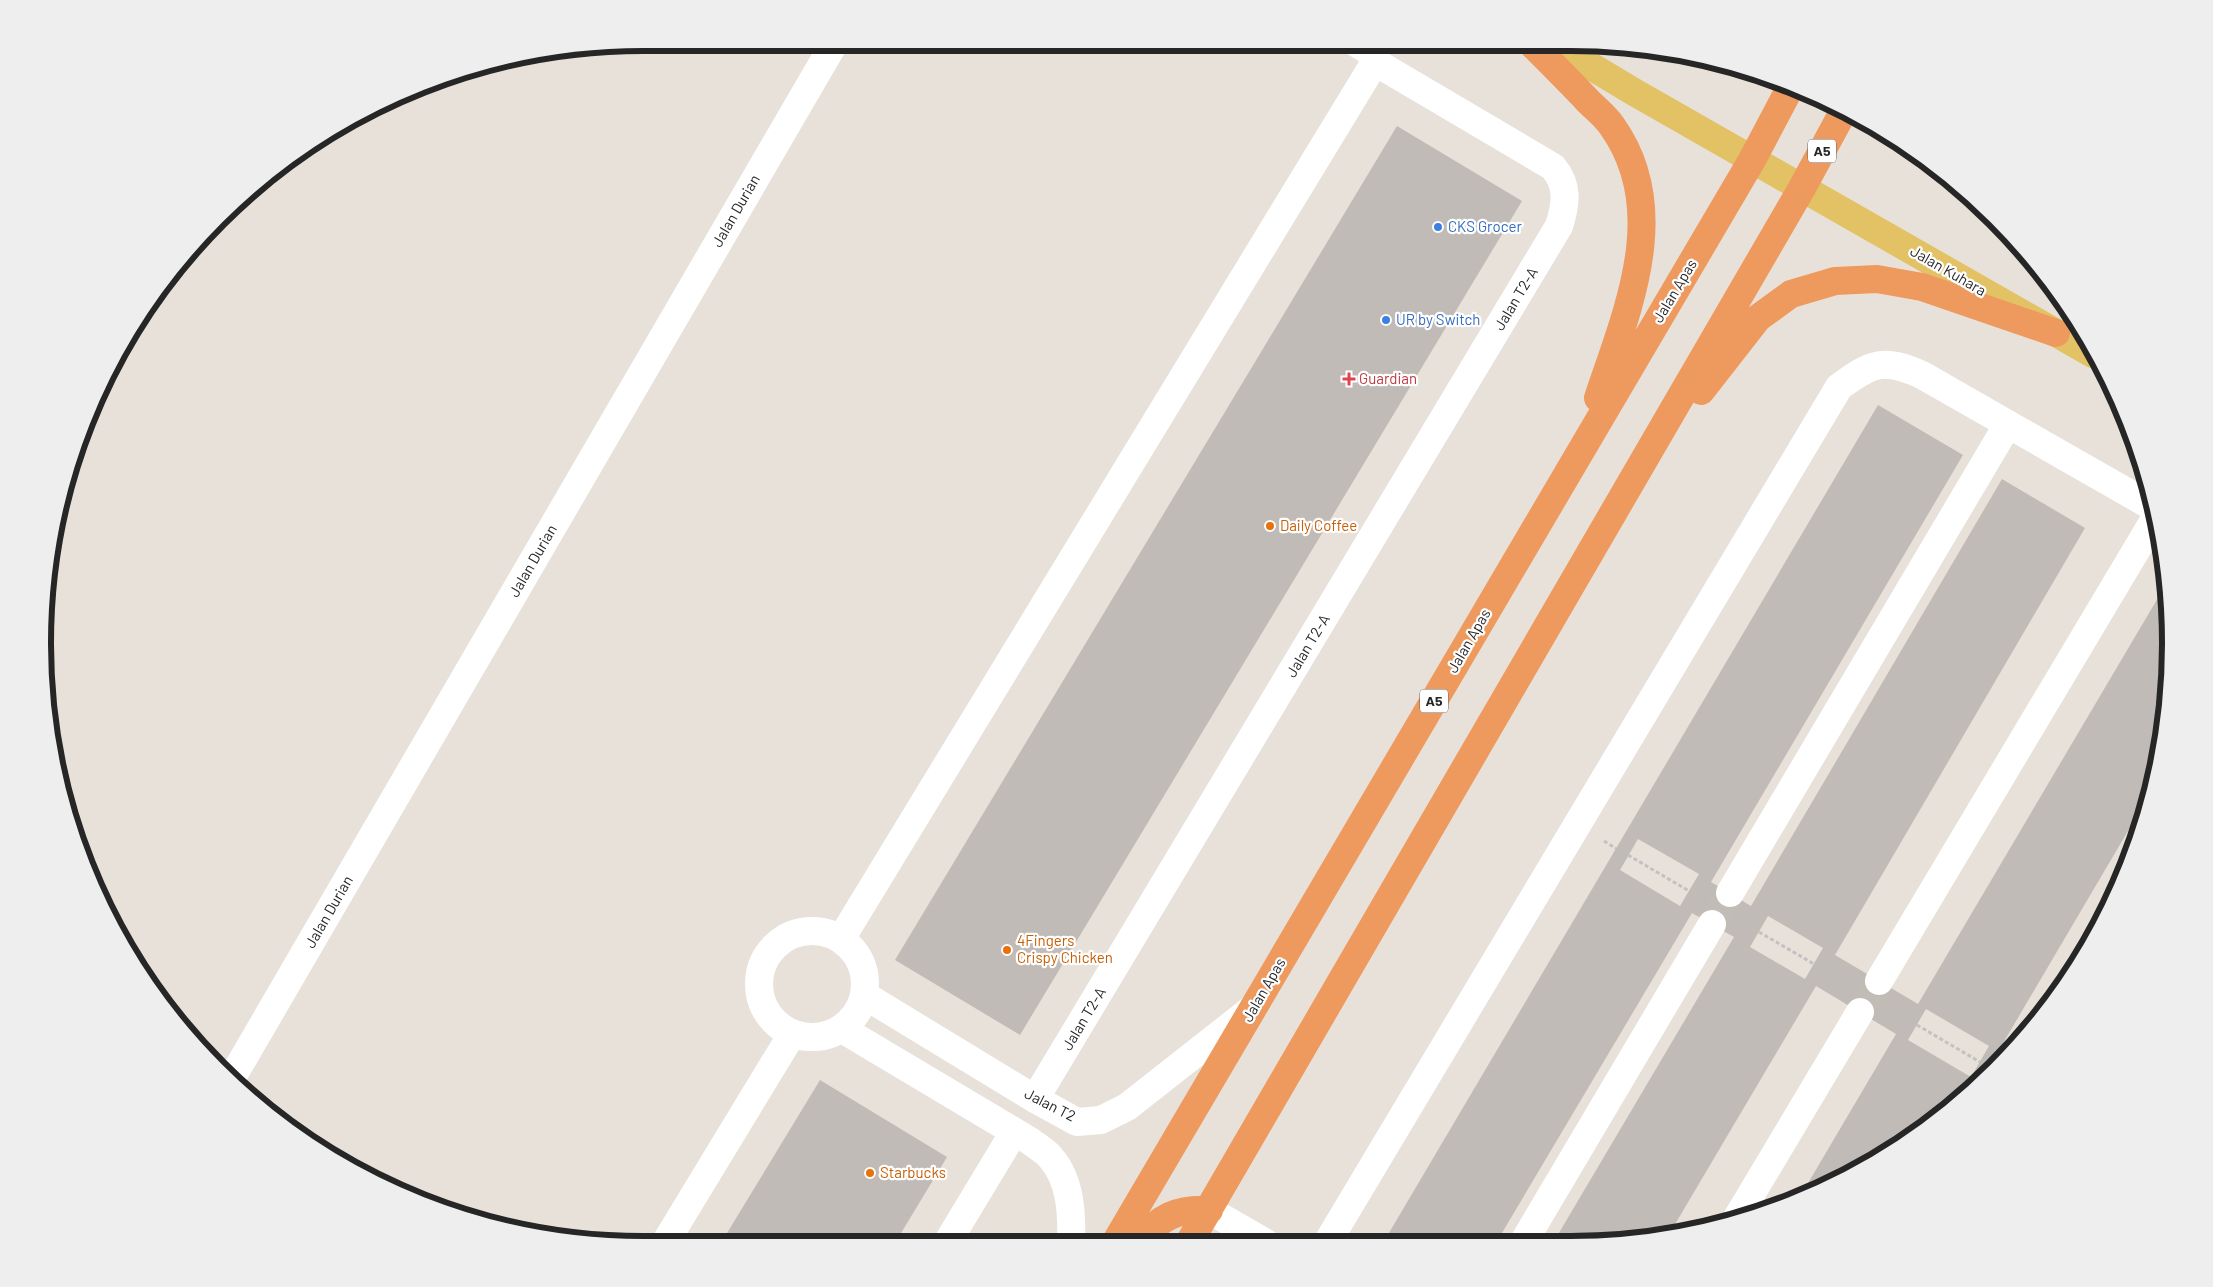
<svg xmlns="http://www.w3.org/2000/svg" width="2213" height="1287" viewBox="0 0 2213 1287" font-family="Barlow,sans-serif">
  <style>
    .building { fill: #c0bbb6; fill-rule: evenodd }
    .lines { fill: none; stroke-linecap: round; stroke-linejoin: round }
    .street-tunnel { stroke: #c1bcb5; stroke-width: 28; stroke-dasharray: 28 14; stroke-linecap: butt }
    .path { stroke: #c2c2c2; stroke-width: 3; stroke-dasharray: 4 2.5; stroke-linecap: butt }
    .lane { stroke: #fff; stroke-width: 15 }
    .street { stroke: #fff; stroke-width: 28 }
    .primary { stroke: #e2c264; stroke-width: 28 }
    .highway { stroke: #ee9a5e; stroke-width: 28 }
    .shop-dot { fill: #3f7fe0; stroke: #fff; stroke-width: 2 }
    .health-dot { fill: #e0444e; stroke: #fff; stroke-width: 2 }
    .food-dot { fill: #e8710a; stroke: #fff; stroke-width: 2 }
    .labels { text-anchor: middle; stroke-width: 4.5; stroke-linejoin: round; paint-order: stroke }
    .shield { fill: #fff; stroke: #676767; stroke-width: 1 }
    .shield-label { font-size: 14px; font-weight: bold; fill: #262626 }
    .street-label { font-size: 15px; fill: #262626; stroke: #fff }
    .shop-label { font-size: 15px; fill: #366cbe; stroke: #fff; text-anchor: start }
    .health-label { font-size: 15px; fill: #be3a42; stroke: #fff; text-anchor: start }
    .food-label { font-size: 15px; fill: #c56008; stroke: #fff; text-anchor: start }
    .rim { fill: none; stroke: #262626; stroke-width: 6 }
  </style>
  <rect width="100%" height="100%" fill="#e8e1d9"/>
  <path class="building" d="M1397,126L1522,201L1020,1035L895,960Z
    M1878,405L1963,455L1711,882L1751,906L2002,479L2085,528L1835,955L1918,1004L2165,586L2170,643L2159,760L2148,797L1989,1067L1982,1078L1870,1164L1801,1195L1896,1034L1816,986L1671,1231L1609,1243H1553L1734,937L1692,913L1496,1243H1383ZM1638,839L1699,874L1680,906L1620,870ZM1768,916L1823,948L1805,979L1750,947ZM1926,1009L1989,1046L1971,1077L1908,1040Z
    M820,1080L947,1157L895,1243H721Z"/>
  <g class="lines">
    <path class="street-tunnel" d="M1712,924L1730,893
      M1860,1012L1879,981"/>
    <path class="path" d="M1604,841L1617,849
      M1628,855L1689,891
      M1759,932L1814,964
      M1917,1025L1980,1062
      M1989,1067L1993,1070"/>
    <path class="lane" d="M1347,45L1375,62"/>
    <path class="street" d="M1730,893L2008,424
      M759 984a53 53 0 1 1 106 0a53 53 0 1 1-106 0Z
      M841,939L1375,62L1553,167C1569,186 1566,204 1559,226L1035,1099
      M1879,981L2156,517
      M864,995L1035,1099L1077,1122L1101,1120L1127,1107L1253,1008
      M842,1029L1030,1141C1036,1146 1046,1151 1051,1158C1071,1181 1072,1214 1071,1243
      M233,1076L832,47
      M1209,1210L1266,1243
      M1737,1218L1860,1012
      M665,1243L792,1034
      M947,1243L1014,1132
      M1327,1243L1839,387C1873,362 1884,358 1922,375L2153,507
      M1523,1243L1712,924"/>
    <path class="primary" d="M1554,44L1634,92L2093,354"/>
    <path class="highway" d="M1532,44C1551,63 1570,82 1588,101C1596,109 1606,117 1612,126C1672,210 1627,311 1598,398
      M1701,391L1758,318L1791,294L1835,281L1877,279L1922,287L2056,333
      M1115,1243L1752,160L1790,88
      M1140,1243C1158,1217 1178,1208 1209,1210
      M1189,1243L1802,188L1842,114"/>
  </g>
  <g class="shop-dot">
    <circle cx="1438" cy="227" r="5"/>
    <circle cx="1386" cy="320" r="5"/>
  </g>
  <path class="health-dot" d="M1346.5 371.5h5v5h5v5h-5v5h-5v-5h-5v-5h5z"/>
  <g class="food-dot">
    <circle cx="1270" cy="526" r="5"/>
    <circle cx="1007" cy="950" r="5"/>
    <circle cx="870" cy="1173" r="5"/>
  </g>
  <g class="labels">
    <g class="shield">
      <rect x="1808" y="139.5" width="28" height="23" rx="4"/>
      <rect x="1420" y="689.5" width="28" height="23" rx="4"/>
    </g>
    <g class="shield-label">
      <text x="1822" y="156">A5</text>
      <text x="1434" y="706">A5</text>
    </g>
    <g class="street-label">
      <text transform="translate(736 211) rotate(-60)" y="5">Jalan Durian</text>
      <text transform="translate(1948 271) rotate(30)" y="5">Jalan Kuhara</text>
      <text transform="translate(1675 291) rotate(-59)" y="5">Jalan Apas</text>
      <text transform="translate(1516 299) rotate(-59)" y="5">Jalan T2-A</text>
      <text transform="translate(533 561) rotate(-60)" y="5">Jalan Durian</text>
      <text transform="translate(1469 641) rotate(-60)" y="5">Jalan Apas</text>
      <text transform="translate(1308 646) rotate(-59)" y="5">Jalan T2-A</text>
      <text transform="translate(329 912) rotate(-60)" y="5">Jalan Durian</text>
      <text transform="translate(1264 990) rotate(-60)" y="5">Jalan Apas</text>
      <text transform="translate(1084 1019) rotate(-59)" y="5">Jalan T2-A</text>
      <text transform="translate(1050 1105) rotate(27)" y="5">Jalan T2</text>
    </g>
    <g class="shop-label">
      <text x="1448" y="232">CKS Grocer</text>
      <text x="1396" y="325">UR by Switch</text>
    </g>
    <g class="health-label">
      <text x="1359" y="384">Guardian</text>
    </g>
    <g class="food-label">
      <text x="1280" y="531">Daily Coffee</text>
      <text x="1017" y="946">4Fingers<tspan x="1017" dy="17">Crispy Chicken</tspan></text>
      <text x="880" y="1178">Starbucks</text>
    </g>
  </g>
  <path d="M0 0H2213V1287H0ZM643 51H1570A592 592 0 0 1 2162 643V644A592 592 0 0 1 1570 1236H643A592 592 0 0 1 51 644V643A592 592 0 0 1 643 51Z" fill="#eee" fill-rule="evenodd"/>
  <path class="rim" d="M643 51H1570A592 592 0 0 1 2162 643V644A592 592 0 0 1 1570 1236H643A592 592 0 0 1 51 644V643A592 592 0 0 1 643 51Z"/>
</svg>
